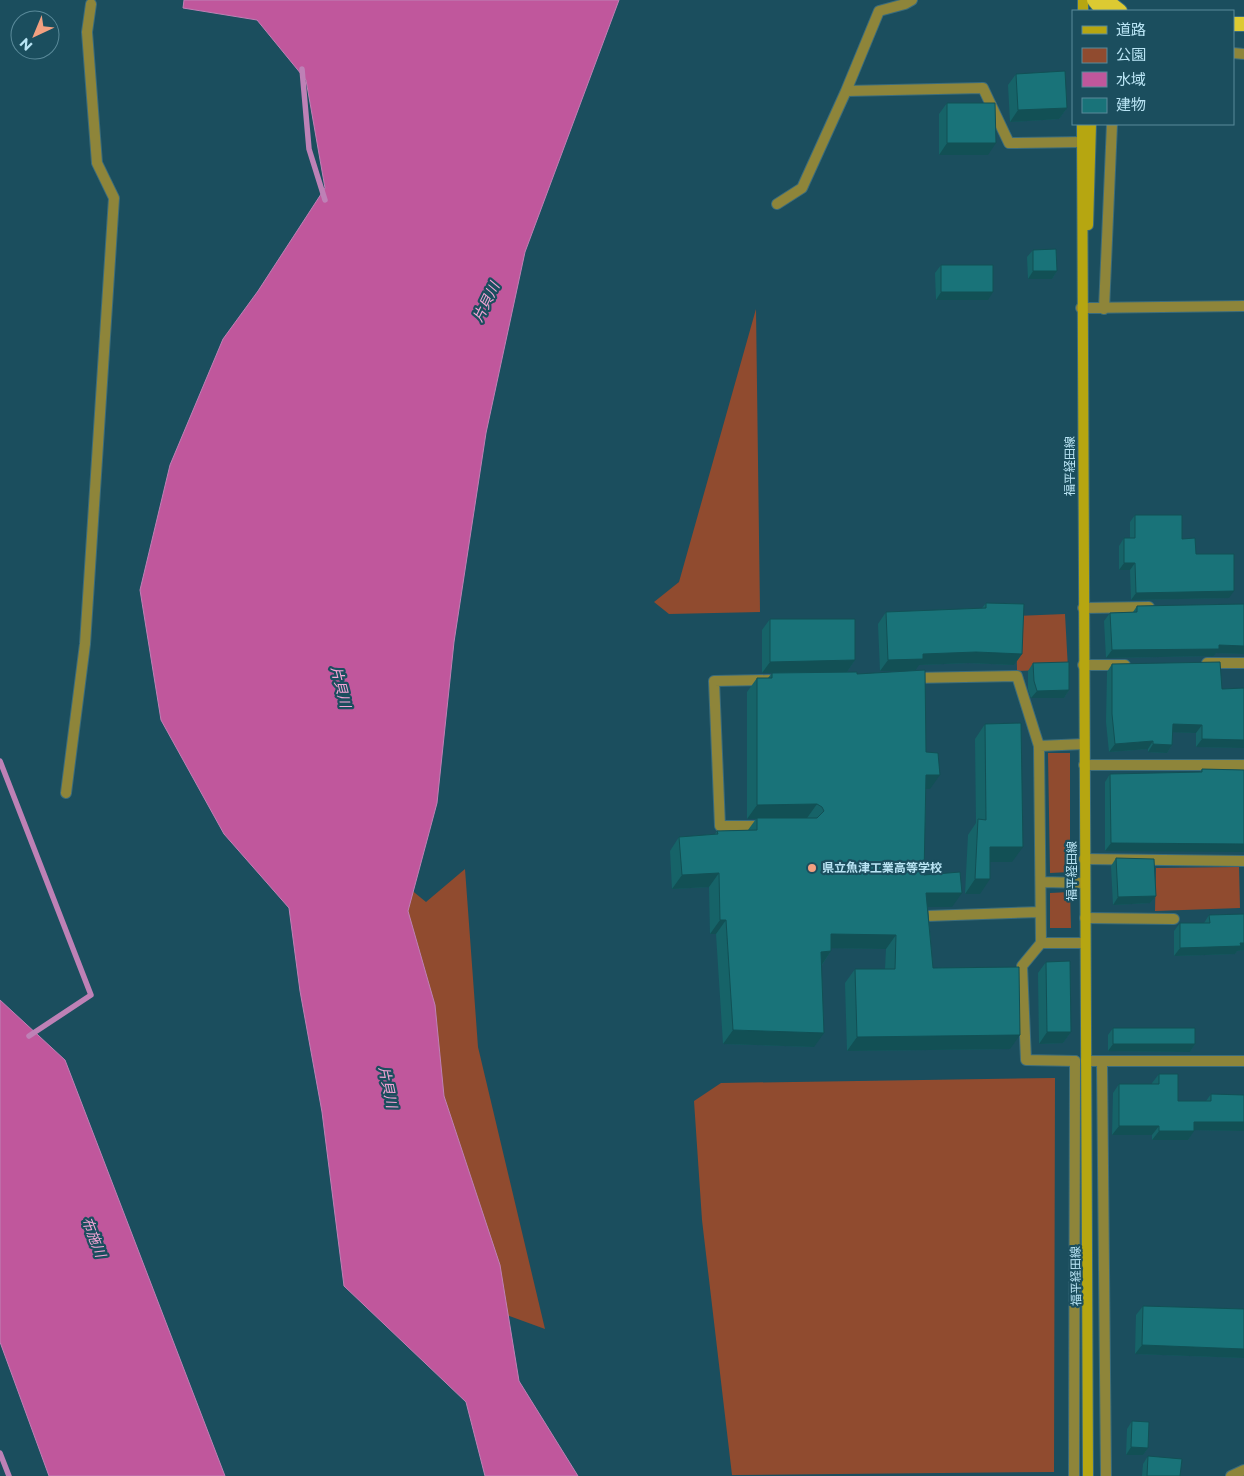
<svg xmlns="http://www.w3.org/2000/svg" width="1244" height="1476" viewBox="0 0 1244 1476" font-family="Montserrat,'Noto Sans JP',sans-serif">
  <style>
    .green { fill: #904b2f }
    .water { fill: #c0579c; stroke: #be81b6 }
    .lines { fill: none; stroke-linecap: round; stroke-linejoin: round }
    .stream { stroke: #be81b6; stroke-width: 5.5 }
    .service-casing { stroke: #3b6c7c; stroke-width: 12 }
    .minor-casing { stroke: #3b6c7c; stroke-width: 12 }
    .secondary-casing { stroke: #3b6c7c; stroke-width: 12 }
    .trunk-casing { stroke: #3b6c7c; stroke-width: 16 }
    .service { stroke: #8e853a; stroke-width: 10 }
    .minor { stroke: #8e853a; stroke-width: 10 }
    .secondary { stroke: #b6a611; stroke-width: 10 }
    .trunk { stroke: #dcca32; stroke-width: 14 }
    .wall { fill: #166368 }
    .shaded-wall { fill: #125055 }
    .building { fill: #197379; stroke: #125055 }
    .poi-dot { fill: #f2a080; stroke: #1b4e5e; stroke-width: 2 }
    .labels { text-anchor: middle; stroke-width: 4.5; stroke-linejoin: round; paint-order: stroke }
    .street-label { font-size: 12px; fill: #b9e4f4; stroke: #1b4e5e }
    .poi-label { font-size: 12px; font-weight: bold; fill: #b9e4f4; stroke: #1b4e5e; text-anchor: start }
    .water-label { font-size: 14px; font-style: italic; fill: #f4a5d6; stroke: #1b4e5e }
  </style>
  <rect width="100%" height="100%" fill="#1b4e5e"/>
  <path class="green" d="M756,309L760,612L669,614L654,602L679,582Z
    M1065,614L1068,669L1017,671L1016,616Z
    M1048,753H1070V872L1050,873Z
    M1239,867L1240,908L1155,911L1156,868Z
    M465,869L478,1047L545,1329L458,1297L387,870L426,902Z
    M1070,892L1071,928H1050V893Z
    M1055,1078L1054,1472L732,1475L702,1220L694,1101L721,1083Z"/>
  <path class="water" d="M184,0H619L525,252L486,433L454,642L437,803L408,911L435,1005L444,1096L500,1265L519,1381L578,1476H485L466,1402L344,1286L322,1112L300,991L289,908L224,834L161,720L140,590L170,465L223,339L258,291L325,188L306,80L257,20L183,8Z
    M0,1000L65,1060L225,1476H49L0,1342Z"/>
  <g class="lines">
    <path class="stream" d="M302,69L309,149L325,200
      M0,761L91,995L29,1036
      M0,1453L9,1476"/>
    <g class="service-casing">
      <path id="service" d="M913,678L1017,676L1039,746
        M1084,744L1039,746L1041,943H1085
        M765,826H720L714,681L769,680
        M1042,882L1085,883
        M927,916L1040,912
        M1041,943L1022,966L1026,1060L1075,1061"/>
    </g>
    <g class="minor-casing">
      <path id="minor" d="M1233,53L1244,54
        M846,91L879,11L905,4L912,0
        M777,204L802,188L846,91L983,88L1009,143L1082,142
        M1081,308L1244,306
        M1104,309L1112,124
        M1083,608L1149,607
        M1207,663H1244
        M1083,665H1125
        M1084,765H1244
        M66,793L85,644L114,198L97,163L87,32L91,4
        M1084,859L1244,861
        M1085,918L1174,919
        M1086,1061H1244
        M1102,1062L1106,1476
        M1074,1476L1075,1061
        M1231,1476L1244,1470"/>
    </g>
    <g class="secondary-casing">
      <path id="secondary" d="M1083,11V0
        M1082,124L1088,1476
        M1088,225L1091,124"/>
    </g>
    <g class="trunk-casing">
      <path id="trunk" d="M1094,0L1103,11
        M1106,0L1120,11
        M1233,24H1244"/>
    </g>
    <use href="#service" class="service"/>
    <use href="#minor" class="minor"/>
    <use href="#secondary" class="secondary"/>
    <use href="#trunk" class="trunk"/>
  </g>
  <path class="wall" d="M1016,74L1067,108L1059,119L1010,122L1008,85Z
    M947,103L988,155H939V114Z
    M1033,250L1057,271L1052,279H1028L1027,257Z
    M941,265L988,300H936L935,273Z
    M1135,515L1182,539L1196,554L1229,598L1131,600L1130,570H1119V546L1124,538H1130V522Z
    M986,603L1022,654L1014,665L968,663L919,665L880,671L878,624L886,612L982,608Z
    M1244,604V654L1216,653L1214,656L1106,658L1104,621L1110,613L1133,612L1137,606Z
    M770,619L855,660L847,672L857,674L926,752L930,789H926L924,875L952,907H928L933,968L1010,1049L847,1051L845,983L855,969H885L886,949L831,948V951L822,965L814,1047L723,1044L716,934H710L709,887L672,889L670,851L679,837L715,834L717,831L748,830L756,819H747V692L757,678H768L772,673H762V630Z
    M1033,663L1069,690L1064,698H1031L1028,689V671Z
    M1112,664L1222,689L1244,688V748L1196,747V733L1172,732V745L1167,753L1148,752V749L1109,752L1106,722L1107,672Z
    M985,724L1012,862H990L980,894H965L968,835L976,823L975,739Z
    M1202,769L1244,770L1105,851V782L1110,774L1200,772Z
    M1116,858L1156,896L1150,903L1113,905L1111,866Z
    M1244,914V950L1237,951L1235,954L1174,956V931L1180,923H1204L1209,915Z
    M1046,962L1071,1032L1063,1043L1039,1044L1038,973Z
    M1113,1028L1195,1044L1190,1052L1108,1051V1035Z
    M1159,1074L1178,1101H1206L1211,1094L1244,1131L1194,1130L1188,1140H1152V1135H1112L1113,1093L1119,1084H1152V1083Z
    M1143,1306L1244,1309V1358L1135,1354L1136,1315Z
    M1132,1421L1148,1448L1143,1455H1126L1127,1429Z
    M1148,1456L1180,1476H1142L1143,1464Z"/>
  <path class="shaded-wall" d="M1067,108L1059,119L1010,122L1018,110Z
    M947,143H996L988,155H939Z
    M1033,271H1057L1052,279H1028Z
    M941,292H993L988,300H936Z
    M1124,563H1135L1130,570H1119Z
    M1234,591L1229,598L1131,600L1136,593Z
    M1219,645L1244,646V654L1216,653L1214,656L1106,658L1112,650Z
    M976,652L1022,654L1014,665L968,663L919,665L915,671H880L888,660L923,654Z
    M855,660L847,672L762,673L770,662Z
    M1069,690L1064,698H1031L1037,691Z
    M1173,724L1202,725L1196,733L1167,732Z
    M1202,739L1244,740V748L1196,747Z
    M1153,741L1148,749L1109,752L1115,744Z
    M1153,744L1172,745L1167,753L1148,752Z
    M926,775H940L930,789H916Z
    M817,804L807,818L747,819L757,805Z
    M1111,843L1244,844V852L1105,851Z
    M990,847H1023L1012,862H979Z
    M719,873L709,887L672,889L682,875Z
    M975,879H990L980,894H965Z
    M926,893H962L952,907H916Z
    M1156,896L1150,903L1113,905L1118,897Z
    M720,920H726L716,934H710Z
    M831,934L896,935L886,949L821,948Z
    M1244,943V950L1237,951L1235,954L1174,956L1180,948Z
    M831,951L821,966V952Z
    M733,1030L824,1033L814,1047L723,1044Z
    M1047,1032H1071L1063,1043L1039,1044Z
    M1020,1035L1010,1049L847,1051L857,1037Z
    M1113,1044H1195L1190,1052L1108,1051Z
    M1194,1122H1244V1131L1188,1130Z
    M1119,1126H1159L1152,1135H1112Z
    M1159,1131H1194L1188,1140H1152Z
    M1142,1345L1244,1349V1358L1135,1354Z
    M1131,1447L1148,1448L1143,1455H1126Z"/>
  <path class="building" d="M1065,71L1067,108L1018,110L1016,74Z
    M947,103H995L996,143H947Z
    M1056,249L1057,271H1033V250Z
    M941,265H993V292H941Z
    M1135,515H1182V539L1195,538L1196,554H1234V591L1136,593L1135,563H1124V538H1135Z
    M986,603L1024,604L1022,654L976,652L923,654V659L888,660L886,612L986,608Z
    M1244,604V646L1219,645V649L1112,650L1110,613L1137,612V606Z
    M770,619H855V660L770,662Z
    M1069,662V690L1037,691L1034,681L1033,663Z
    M1220,662L1222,689L1244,688V740L1202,739V725L1173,724L1172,745L1153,744V741L1115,744L1112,714V664Z
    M925,670L926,752L938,753L940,775H926L924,875L960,872L962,893H926L933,968L1019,967L1020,1035L857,1037L855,969H895L896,935L831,934V951L821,952L824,1033L733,1030L726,920H720L719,873L682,875L679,837L718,834L717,831L757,830V818H817L824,811L822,807L817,804L757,805V678H772V673L857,672V674Z
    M1021,723L1023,847H990V879H975L978,819L986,820L985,724Z
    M1202,769L1244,770V844L1111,843L1110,774L1202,772Z
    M1116,858L1154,859L1156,896L1118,897Z
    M1244,914V943H1240L1241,946L1180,948V923H1210L1209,915Z
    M1070,961L1071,1032H1047L1046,962Z
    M1113,1028H1195V1044H1113Z
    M1159,1074H1178V1101H1211V1094L1244,1095V1122H1194V1131H1159V1126H1119V1084H1159Z
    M1143,1306L1244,1309V1349L1142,1345Z
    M1132,1421L1149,1422L1148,1448L1131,1447Z
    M1148,1456L1182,1459L1180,1476H1147Z"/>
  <circle class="poi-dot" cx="812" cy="868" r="5"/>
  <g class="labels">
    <g class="street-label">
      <text transform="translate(1070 466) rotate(-90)" y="4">福平経田線</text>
      <text transform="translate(1072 871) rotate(-90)" y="4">福平経田線</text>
      <text transform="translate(1076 1276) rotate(-91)" y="4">福平経田線</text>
    </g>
    <g class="poi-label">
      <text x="822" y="872">県立魚津工業高等学校</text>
    </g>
    <g class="water-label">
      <text transform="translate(486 302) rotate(-64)" y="5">片貝川</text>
      <text transform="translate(341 687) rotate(76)" y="5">片貝川</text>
      <text transform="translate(388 1087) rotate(78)" y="5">片貝川</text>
      <text transform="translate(94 1237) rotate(69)" y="5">布施川</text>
    </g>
  </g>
  <rect x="1072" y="10" width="162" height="115" fill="#1b4e5e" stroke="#5a8a9a"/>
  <rect x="1082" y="26" width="25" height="8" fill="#b6a611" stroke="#5a8a9a"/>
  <text x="1116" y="35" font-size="15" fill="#b9e4f4">道路</text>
  <rect x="1082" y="48" width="25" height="15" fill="#904b2f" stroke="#5a8a9a"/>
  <text x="1116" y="60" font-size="15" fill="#b9e4f4">公園</text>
  <rect x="1082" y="72" width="25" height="15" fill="#c0579c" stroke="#5a8a9a"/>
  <text x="1116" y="85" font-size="15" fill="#b9e4f4">水域</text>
  <rect x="1082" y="98" width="25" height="15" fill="#197379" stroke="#5a8a9a"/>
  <text x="1116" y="110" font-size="15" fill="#b9e4f4">建物</text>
  <g transform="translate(35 35) rotate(224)"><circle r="24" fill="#1b4e5e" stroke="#5a8a9a"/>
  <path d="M0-4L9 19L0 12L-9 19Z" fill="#f2a080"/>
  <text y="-8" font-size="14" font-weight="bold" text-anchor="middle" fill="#b9e4f4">N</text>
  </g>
</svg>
